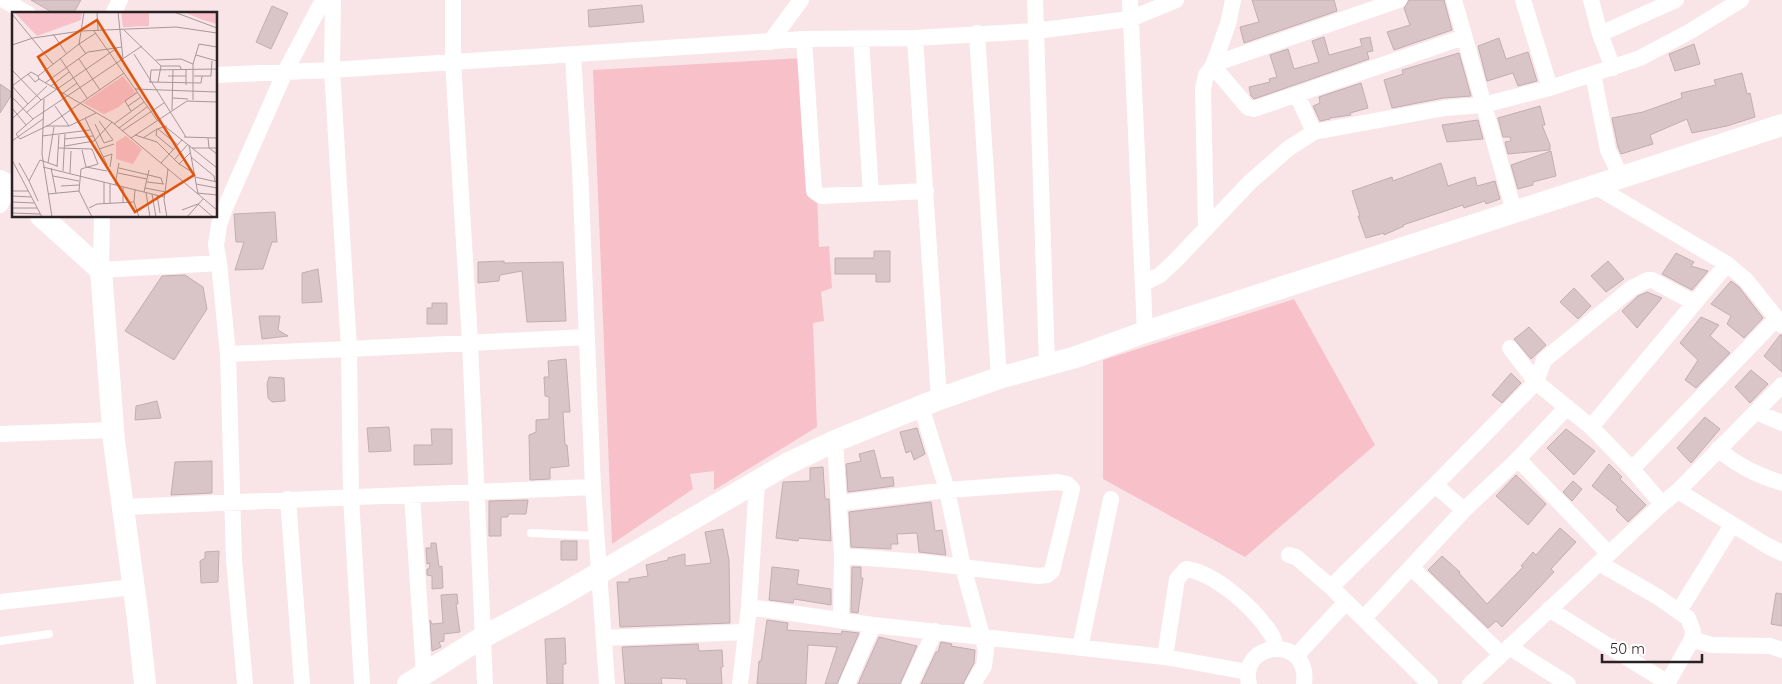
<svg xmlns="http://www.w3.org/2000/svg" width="1782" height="684" viewBox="0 0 1782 684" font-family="Quicksand,sans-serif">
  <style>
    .green { fill: #f8c0c9 }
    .building { fill: #d9c5c8; stroke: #c1aeb0 }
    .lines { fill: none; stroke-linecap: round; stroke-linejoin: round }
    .lane { stroke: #fff; stroke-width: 8 }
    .street { stroke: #fff; stroke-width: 16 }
    .secondary { stroke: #fff; stroke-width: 22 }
    .inset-road { fill: none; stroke: #a69799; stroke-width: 1 }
    .view { fill: #de560d; fill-opacity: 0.15; stroke: #de560d; stroke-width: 2.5 }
    .inset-edge { fill: none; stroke: #292123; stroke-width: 2.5 }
  </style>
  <rect width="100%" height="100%" fill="#f9e5e8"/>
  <path class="green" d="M803,58L817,194L819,247L829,246L832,288L821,292L824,321L813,323L817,427L714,490V471L690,474L693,489L612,544L593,70Z
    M1294,299L1375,445L1245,557L1103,479V360Z"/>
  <path class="building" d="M31,0H81L73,14H55Z
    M1252,0H1334L1337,11L1244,43L1240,27L1259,22Z
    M1409,0H1444L1452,30L1394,50L1387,32L1410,25L1404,8Z
    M642,5L644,22L589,27L588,10Z
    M272,6L288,13L271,49L256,42Z
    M1324,37L1329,55L1362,46L1360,39L1370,37L1373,51L1367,52L1369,59L1254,99L1251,96L1249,87L1270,82L1269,79L1277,77L1270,55L1288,49L1294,69L1319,62L1312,41Z
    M1499,38L1506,59L1528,52L1537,81L1518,86L1513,73L1487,81L1478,46Z
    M1694,44L1700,64L1675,71L1669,54Z
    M1459,53L1471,96L1443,98L1392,108L1384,80L1403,74L1402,70Z
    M1742,73L1747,94L1750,93L1755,117L1727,126L1692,133L1687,119L1650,135L1653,144L1621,154L1618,147L1612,118L1643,112L1682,98L1681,93L1716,85L1714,80Z
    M1361,83L1368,108L1350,113L1351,115L1330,118V119L1320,121L1313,106L1320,103L1319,97Z
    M0,84L13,93L0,113Z
    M1540,106L1545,125H1542L1550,145V150L1508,154L1505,142L1511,141L1510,137H1503L1498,118Z
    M1478,120L1483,139L1447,142L1442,125Z
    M1551,151L1556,176L1533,182V185L1518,189L1511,165Z
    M1441,163L1448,186L1475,177L1477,186L1495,181L1500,199L1486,204L1485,201L1464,208L1463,205L1403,225L1404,226L1384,235V233L1366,238L1358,216H1360L1352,191L1392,177L1393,181Z
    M275,212L277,242H272L263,269L235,270L244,242H236L234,214Z
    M874,251H890V282H876V274H835V258H874Z
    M1676,253L1694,262L1691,266L1708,271L1692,290L1662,274Z
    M504,261V263L563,262L566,321L527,322L522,271L500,275L499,281L478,283V262Z
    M1608,261L1624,279L1606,292L1591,276Z
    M318,269L322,302L302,303V273Z
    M185,275L203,287L207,309L174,360L125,331L162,276Z
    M1731,281L1739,287L1763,318L1744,338L1727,324L1731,316L1711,304Z
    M1574,288L1591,306L1578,319L1560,302Z
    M1647,292L1662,298L1637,328L1622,311L1638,296Z
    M432,303H447V324H427V308H432Z
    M259,316H280L278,330L288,336L262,339Z
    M1701,317L1719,325L1710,336L1730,353L1696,388L1685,380L1698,360L1680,343Z
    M1529,327L1546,345L1531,359L1514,339Z
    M1780,335H1782V372L1764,356Z
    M566,359L570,412H563L565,445H567L569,466L550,468V479L530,480L529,435L536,432V420L549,419V397L545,396L544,377H549L548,361Z
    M1751,370L1768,384L1750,403L1735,387Z
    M1511,373L1521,383L1502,403L1492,395Z
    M269,377L284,378L285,401L272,402L268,398L267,384Z
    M157,401L161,418L135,420L136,406Z
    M1705,417L1720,429L1691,463L1677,448Z
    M389,427L391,451L369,452L367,428Z
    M917,428L925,454L914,460L911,451L906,453L900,432Z
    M431,429H452V464L414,465V445H432Z
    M1566,429L1595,451L1574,475L1547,448Z
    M874,450L881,478L893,477L894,486L848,492L846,464L861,461L859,454Z
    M212,461V493L171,495L175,462Z
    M1609,464L1622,477L1620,479L1646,505L1628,522L1616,510L1618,507L1592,486Z
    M823,467L825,499H829L831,541L799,538L798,541L776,538L783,482L810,481V468Z
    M1516,475L1546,504L1528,525L1496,496Z
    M1573,481L1582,489L1572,501L1563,492Z
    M528,500L526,514H508V517H501V536H489V501Z
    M931,502L935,531L942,530L946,555L919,552L917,533L897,534L898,544H891V549L851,547L849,512Z
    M1560,528L1576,542L1551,569L1554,572L1502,627L1496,621L1488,628L1428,570L1442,556L1460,572L1459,573L1487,604L1523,567L1521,566L1533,552L1536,555Z
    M723,529L729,560L730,623L620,627L617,582H629V579L648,576L646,565L668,560V558L685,554V566L711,563L705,532Z
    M561,541H577V560H561Z
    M431,543H436L439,567L442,566L443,588L432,589V576L427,575V569H429L430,563L427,564L426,548H431Z
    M219,551L218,582L201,583L200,561L205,558V552Z
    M772,567L799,570L797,584L831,589V605L794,599L793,603L769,600Z
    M852,567H861V578H863L858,613L851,612Z
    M1776,593L1782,594V626L1771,624Z
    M457,594L458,604H456L460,632L444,634V641L439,642L441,647L432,651L430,620L432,624L443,623L441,595Z
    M767,620L788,623L787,630L841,634L842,631L859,633L837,684H825L837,647L808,645L806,684H757L759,661H761Z
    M879,637L917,646L900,684H858Z
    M565,638L566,664H563V684H547L545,639Z
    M941,642L952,644L951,646L975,650L974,663L963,684H921L936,652H938Z
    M698,644L699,651L722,650L723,667H721L722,684H687L686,679L661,678L662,684H625L622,647Z"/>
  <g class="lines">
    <path class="lane" d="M531,533L597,536
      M0,641L49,634"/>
    <path class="street" d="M4,0L28,14
      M333,0L332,70L349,349L351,497L362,684
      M453,0V62L470,342L485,684
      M1035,0L1047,365
      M1130,0L1145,332
      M1233,0L1228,24L1213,66L1245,104L1249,108L1254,109L1464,37
      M1454,0L1514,211
      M1523,0L1550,88
      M1591,0L1600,34L1613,68
      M113,14L120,0
      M977,33L999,378
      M1600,34L1676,0
      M915,38L939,399
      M804,39L814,191L821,196L926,191
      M861,39L871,194
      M770,42L801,0
      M573,56L580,169L593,487L607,684
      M1214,64L1399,0
      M1593,74L1608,150L1621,177
      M216,75L332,70L804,39L915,38L1035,31L1130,19L1176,0
      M1297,95L1314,132
      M1595,186L1727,264L1746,280L1782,325
      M0,205L14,180
      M102,216L101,270L219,263
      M1206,229L1203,89L1206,75L1213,66
      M1144,283L1160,275L1176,260L1250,182L1289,148L1314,132L1445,108L1483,105L1550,88L1640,58L1689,32L1741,0
      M1510,348L1536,382L1591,427L1632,469L1662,504
      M228,354L349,349L587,337
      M921,406L947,490L963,567L986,650L984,666L973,684
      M1756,412L1782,423
      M1591,427L1727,264
      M0,434L113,430
      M835,441L842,556L841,621
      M1718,449C1738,466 1757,475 1782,483
      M1518,459L1609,554
      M1632,469L1777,318
      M1435,485L1464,510
      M1678,491L1766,545L1782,553
      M412,495L424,674
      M288,499L302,684
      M839,503L947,490L1058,482L1067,484L1072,489L1052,571L1047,575L1038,576L920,562L842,556
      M124,507L593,487
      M1289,555L1296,557L1331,587L1430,684
      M1599,563L1658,597L1688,618L1693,631L1692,639L1667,684
      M1412,568L1501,654
      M1331,587L1435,485L1536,382L1544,360L1632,288L1648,280H1652L1695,303
      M0,602L133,587
      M749,607L873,625L1165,657L1248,672
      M1549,609L1668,683
      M1679,611L1732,525
      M1364,618L1464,510L1518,459L1567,407
      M604,638L744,632
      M1692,639L1711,645L1770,646L1782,650
      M1509,647L1568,684
      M1080,648L1111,499
      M1296,656L1346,602
      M1165,657L1177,579L1186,569C1217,574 1254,608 1271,634C1274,638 1275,644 1276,648
      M245,684L234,560L228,354L219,263L216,245L219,225L225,208L285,72L323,0
      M740,684L749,607L757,482
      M847,684L873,625
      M910,684L935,631
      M1249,684C1238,641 1311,634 1304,684
      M1470,684L1662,504L1678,491L1782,385"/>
    <path class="secondary" d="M0,181L14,192
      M41,216L101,270L114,441L138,619L145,684
      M408,684L483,637L553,600L787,464L835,441L939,399L999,378L1076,357L1145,332L1782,125"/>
  </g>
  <g transform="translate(12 12)">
    <rect width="205" height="205" fill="#f9e5e8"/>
    <path d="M2,0H70L69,8L25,24ZM109,0H137V14L111,15ZM172,0H205V12L191,8ZM111,64L124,81L105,96L92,102L71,91ZM114,124L130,137L121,152L104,147V130Z" fill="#f8c0c9"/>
    <path class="inset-road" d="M72,0L67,32L26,64L27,67L100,110L205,198M85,0L86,19M106,0L111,47M162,0L205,16M0,2L41,52M112,18L149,54M82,19L145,108L205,156M41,22L54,41M0,33L21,26L69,19L164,15L205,21M74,42L67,32L84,21M122,42L174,125M184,43L205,49M48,46L75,86M67,47L88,78M144,48L169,47L181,52M174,57V73M0,58L29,88L105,36M16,62L23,70L27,67M156,64H174M182,64H199L200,49M137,70L189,71L190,64M138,70L139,58L205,57M146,70L149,54H168L169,57M33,71L76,40L110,35M0,74L19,60L26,64M0,74L16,92M39,74L57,60M123,77L205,80M50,82L65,71M0,85L21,107L4,122L8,127L37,113L112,61M161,86L176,87M32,87L30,142L40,205M181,88V52L187,32L205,35M43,94L57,114M116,94L129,85M0,96L14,113M160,98L161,58M119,99L113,89L126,80M14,101L29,88M73,106L95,153M0,107L35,74M21,107L130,34M83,112L92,131L101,128L87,109M102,112L132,90M34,114H57L84,101M155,114L145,117L144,123L162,138M107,116L135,95M146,117L166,133M110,119L152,91M123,123L145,130L167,152L182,161M30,124L78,118M172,125L205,126M119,126L175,89L205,90M131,126L145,117M196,126L197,136L205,142M53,127L81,124M0,129L31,107M177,133L186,182M53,134L82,129L100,110M46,136L80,137L86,152L69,157L67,179L80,205M180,136H205M87,137L102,132M70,138L74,155L95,159M91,145L100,142L98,155M179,145L202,164L203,169M0,148L30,205M162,148L176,132M7,151L17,169L28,148L45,154M36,151L42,115M149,151L170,128M167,152L178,141M31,155L152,185M45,155L47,123M39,156L44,181M107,156L149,166L151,172M51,159L53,122M58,161L59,139M106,161L135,167M41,164L67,169M183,165L205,170M17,169L26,189M135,170L152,172M184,172L205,176M103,173L107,151M49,174L67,173M133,176L154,180M0,179H16M132,180L137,158M134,181L138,205M185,181L205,183M36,182L67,179M140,182L144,205M145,183L148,201M0,184L19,185M0,190L22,191M122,190L127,205M98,191V172M111,191V175M92,192V170M0,196H25M77,196L85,192L122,190L123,178M170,198L186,192L201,205M0,201L28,202M155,205L152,188L156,157M175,205L191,187"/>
    <path class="view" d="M85,8L182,163L123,200L26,45Z"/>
    <rect width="205" height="205" class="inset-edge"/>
  </g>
  <path d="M1602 654v8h100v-8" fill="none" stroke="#292123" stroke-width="2.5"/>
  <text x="1610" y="654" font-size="15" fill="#292123" stroke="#ffffff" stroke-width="4" paint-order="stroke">50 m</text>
</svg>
